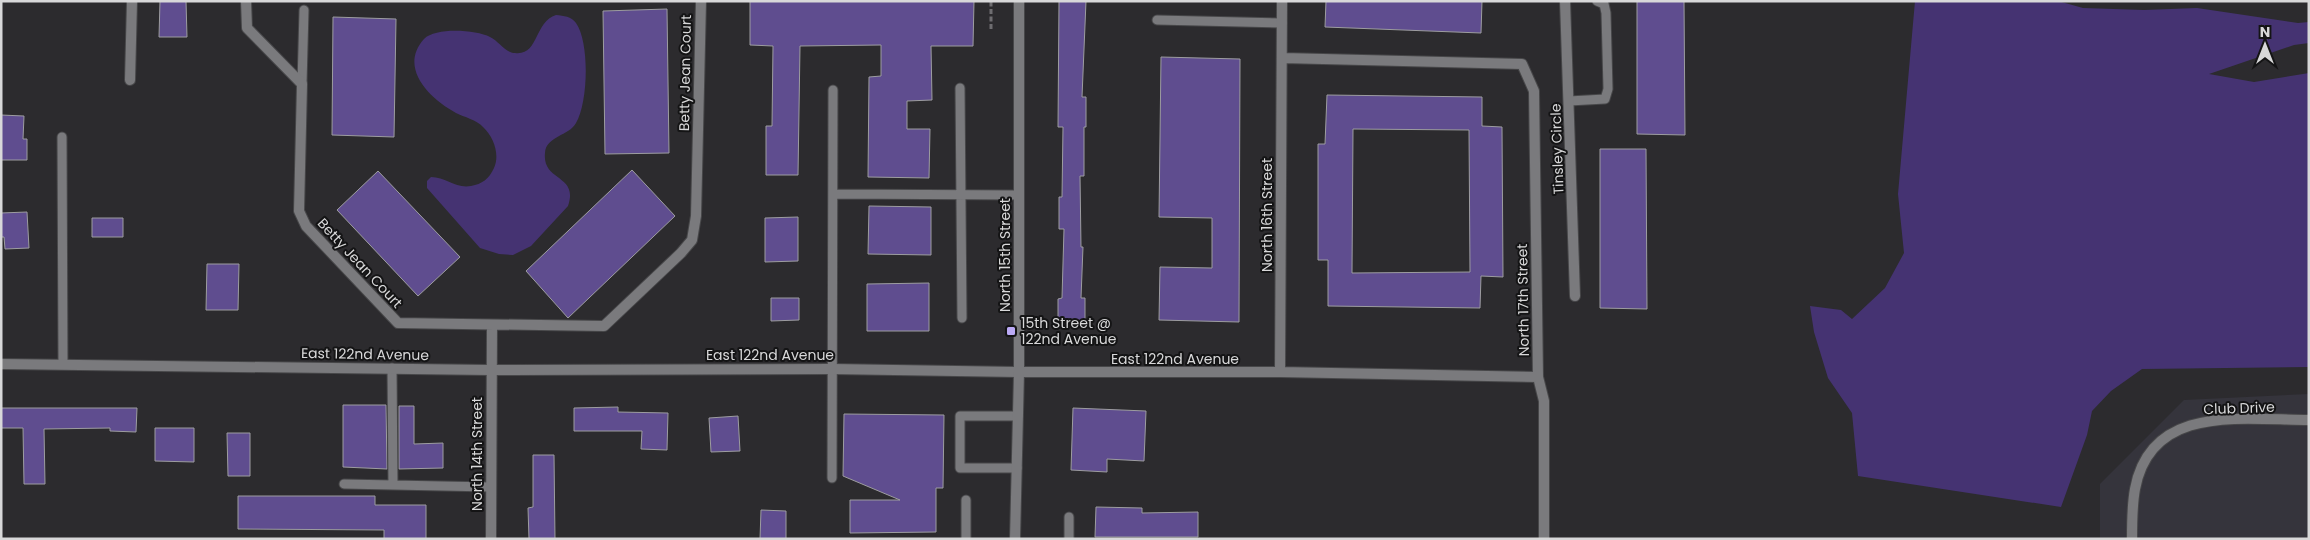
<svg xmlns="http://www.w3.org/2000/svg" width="2310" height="540" viewBox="0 0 2310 540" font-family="Poppins,sans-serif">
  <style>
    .built { fill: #35343c }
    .water { fill: #453372 }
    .building { fill: #5f4d8f; stroke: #9d9da0; fill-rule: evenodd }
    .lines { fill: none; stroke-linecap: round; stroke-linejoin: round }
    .service-casing { stroke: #474749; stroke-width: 11 }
    .minor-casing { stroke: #474749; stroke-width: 12 }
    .tertiary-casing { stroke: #474749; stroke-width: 12 }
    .path { stroke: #6e6d70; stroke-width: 3; stroke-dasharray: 5 2.5; stroke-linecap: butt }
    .service { stroke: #7a7a7d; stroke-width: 9 }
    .minor { stroke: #7a7a7d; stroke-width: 10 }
    .tertiary { stroke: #7a7a7d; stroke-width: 10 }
    .poi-dot { fill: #bbaaf6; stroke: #141415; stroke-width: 2 }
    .labels { text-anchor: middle; stroke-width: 4; stroke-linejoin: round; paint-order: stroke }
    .street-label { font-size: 14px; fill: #d8d8d9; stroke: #141415 }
    .poi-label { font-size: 14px; fill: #d8d8d9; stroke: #141415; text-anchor: start }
  </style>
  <rect width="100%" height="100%" fill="#2c2b2e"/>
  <path class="built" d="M2309,394V539H2100V484L2184,400Z"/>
  <path class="water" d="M1915,1H2058L2083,8L2144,10L2197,8L2298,23L2309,22V43L2294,45L2209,74L2254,82L2309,73V367L2142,369L2111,391L2092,411L2087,435L2061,507L1858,476L1852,413L1828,378L1814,332L1810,306L1841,310L1852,319L1885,288L1904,253L1898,194Z
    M556,15C564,16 571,16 576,23C590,43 588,103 576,123C569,136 546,136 545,153C542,182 579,174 568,206L531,246L513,255L499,254L480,248L427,188V181L431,177C446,177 456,189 471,186C482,184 489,179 494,168C500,155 494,137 483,127C477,120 464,117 456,113C430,99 398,68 424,39C436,27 476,30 490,37C499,41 505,53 515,53C539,56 534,22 556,15Z"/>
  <path class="building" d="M160,1H186L187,37H159Z
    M750,1H974L973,46H931L932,100L907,101V129H930L929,178L868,177L869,77L881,76V45L800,46L798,175H766V126H772L773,46L750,45Z
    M1059,1H1086L1082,97H1086V127H1084V176H1080L1081,247H1083L1081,298H1085V326H1058V299L1062,298L1064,229H1059V197H1062L1063,127H1058Z
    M1326,1H1482L1481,33L1325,27Z
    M1637,1H1684L1685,135L1637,134Z
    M667,9L669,153L605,154L603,11Z
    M333,17L396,19L394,137L332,135Z
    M1161,57L1240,59L1239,322L1159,320L1160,267L1212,268V218L1159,217Z
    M1327,95L1482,97V126L1502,127L1503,277L1481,276L1480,308L1328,306V260H1318V144H1325ZM1353,129L1469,130L1470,272L1352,273Z
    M1,115L24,116L23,139H27V160H1Z
    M1600,149H1646L1647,309L1600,308Z
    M632,170L675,216L568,318L526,271Z
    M378,171L460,257L418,296L337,210Z
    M869,206L931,207V255L868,254Z
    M27,212L29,248L5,249L4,237H1V213Z
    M798,217V261L765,262V218Z
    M92,218H123V237H92Z
    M207,264H239L238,310H206Z
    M929,283V331H867V284Z
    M771,298H799V320L771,321Z
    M343,405H386L387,469L343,467Z
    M399,406H414V444L443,443V468L399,469Z
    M618,407V412L668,413L667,450L641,449L642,431H574V408Z
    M1,408H137L136,432L110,431V428L44,429L45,484H24L23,428H1Z
    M1073,408L1146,411L1144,461L1107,459V472L1071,470Z
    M844,414L944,415L943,488H936V532L850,533V500H900L843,476Z
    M738,416L740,451L711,452L709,418Z
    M155,428H194V462L155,461Z
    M227,433H250V476H228Z
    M533,455H554L555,539H529L528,508L533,507Z
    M238,496H375V505H426V539H384V530L238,529Z
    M1096,507L1142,508V513L1198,512V537H1095Z
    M761,510L786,511V539H760Z"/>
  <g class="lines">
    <g class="service-casing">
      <path id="service" d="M1157,20L1282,23
        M302,84L304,10
        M960,88L962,318
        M1569,101L1605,99L1608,89L1606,13L1604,4L1597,1
        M62,137L63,364
        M833,194L1019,195
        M392,368L393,485
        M1017,468H960V416H1018
        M832,478L833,90
        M344,484L491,487
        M966,500V539
        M1069,539V517"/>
    </g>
    <g class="minor-casing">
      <path id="minor" d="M246,1L247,28L302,84L299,211L306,226L398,323L604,326L681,253L692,240L696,216L701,1
        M1565,1L1575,296
        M1283,58L1522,64L1534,91L1538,377L1544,401V539
        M130,80L132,1
        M1,364L490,370L832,369L1019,372H1280L1538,377
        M1280,372L1282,1
        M491,539L492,325
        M2132,539C2132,522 2132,505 2135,489C2151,403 2244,420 2309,420"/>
    </g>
    <g class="tertiary-casing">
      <path id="tertiary" d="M1015,539L1019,372V1"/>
    </g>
    <path class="path" d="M991,29V1"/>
    <use href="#service" class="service"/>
    <use href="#minor" class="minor"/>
    <use href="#tertiary" class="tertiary"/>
  </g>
  <rect class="poi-dot" x="1006" y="326" width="10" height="10" rx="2.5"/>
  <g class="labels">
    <g class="street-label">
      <text transform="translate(685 73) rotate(-89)" y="5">Betty Jean Court</text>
      <text transform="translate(1557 149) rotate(-92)" y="5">Tinsley Circle</text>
      <text transform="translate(1267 215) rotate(-90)" y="5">North 16th Street</text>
      <text transform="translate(1005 255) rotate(-90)" y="5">North 15th Street</text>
      <text transform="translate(360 263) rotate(47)" y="5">Betty Jean Court</text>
      <text transform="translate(1523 300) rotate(-91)" y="5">North 17th Street</text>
      <text transform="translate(365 354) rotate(1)" y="5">East 122nd Avenue</text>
      <text x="770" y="360">East 122nd Avenue</text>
      <text x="1175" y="364">East 122nd Avenue</text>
      <text transform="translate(2239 408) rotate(-2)" y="5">Club Drive</text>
      <text transform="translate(477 454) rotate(-90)" y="5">North 14th Street</text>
    </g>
    <g class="poi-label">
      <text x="1021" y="328">15th Street @<tspan x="1021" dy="16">122nd Avenue</tspan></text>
    </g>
  </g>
  <rect width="2310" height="540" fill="none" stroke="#d8d8d9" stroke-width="5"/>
  <g transform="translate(2265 45)" stroke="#141415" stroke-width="4" paint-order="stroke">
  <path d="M0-4L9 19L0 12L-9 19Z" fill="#d8d8d9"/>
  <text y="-8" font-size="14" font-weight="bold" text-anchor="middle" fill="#d8d8d9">N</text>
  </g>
</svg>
